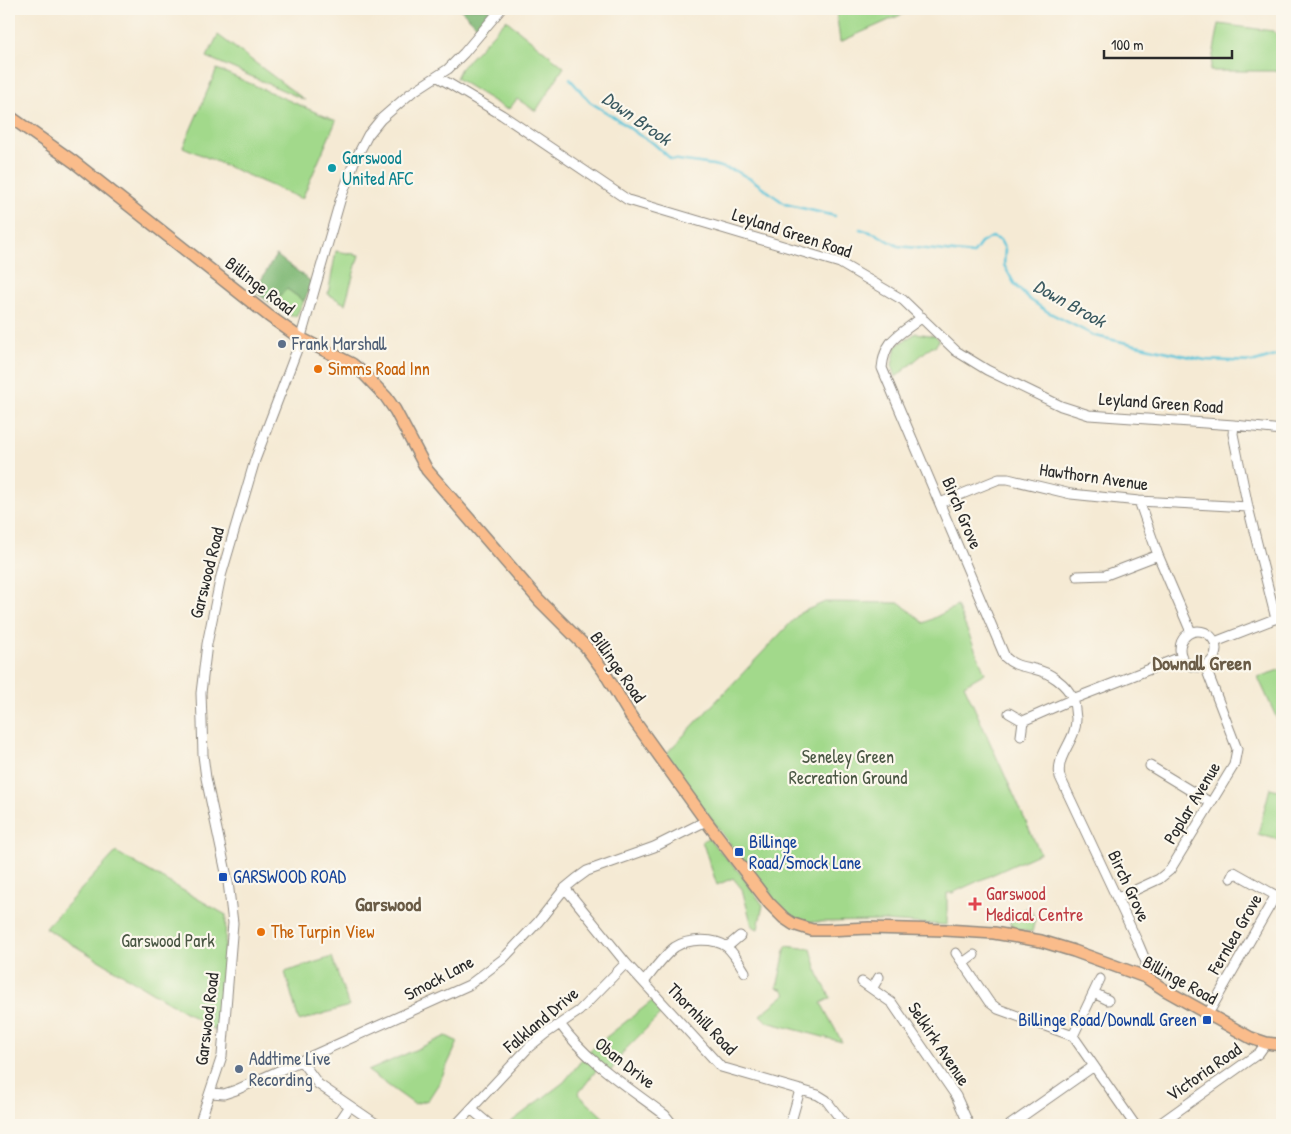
<svg xmlns="http://www.w3.org/2000/svg" width="1291" height="1134" viewBox="0 0 1291 1134" font-family="'Patrick Hand',sans-serif">
  <style>
    .green { fill: #a2d98b; stroke: #66825b }
    .forest { fill: #81b977; stroke: #567251 }
    .lines { fill: none; stroke-linecap: round; stroke-linejoin: round }
    .stream { stroke: #5dc5da; stroke-width: 2.5 }
    .minor-casing { stroke: #908a80; stroke-width: 11 }
    .major-casing { stroke: #908a80; stroke-width: 14 }
    .minor { stroke: #fff; stroke-width: 9 }
    .major { stroke: #fabc8b; stroke-width: 11 }
    .culture-dot { fill: #0f9aa8; stroke: #fbf7ec; stroke-width: 2 }
    .service-dot { fill: #5c6f8a; stroke: #fbf7ec; stroke-width: 2 }
    .food-dot { fill: #e8710a; stroke: #fbf7ec; stroke-width: 2 }
    .transit-dot { fill: #1a4fb4; stroke: #fbf7ec; stroke-width: 2 }
    .health-dot { fill: #e0444e; stroke: #fbf7ec; stroke-width: 2 }
    .labels { text-anchor: middle; stroke-width: 4.5; stroke-linejoin: round; paint-order: stroke }
    .culture-label { font-size: 18px; fill: #0d838f; stroke: #fbf7ec; text-anchor: start }
    .street-label { font-size: 18px; fill: #2b2b2b; stroke: #fbf7ec }
    .service-label { font-size: 18px; fill: #4e5e75; stroke: #fbf7ec; text-anchor: start }
    .food-label { font-size: 18px; fill: #c56008; stroke: #fbf7ec; text-anchor: start }
    .park-label { font-size: 18px; fill: #495643; stroke: #fbf7ec }
    .transit-label { font-size: 18px; fill: #164399; stroke: #fbf7ec; text-anchor: start }
    .health-label { font-size: 18px; fill: #be3a42; stroke: #fbf7ec; text-anchor: start }
    .water-label { font-size: 19px; font-style: italic; fill: #3a5960; stroke: #fbf7ec }
    .quarter-label { font-size: 20px; font-weight: bold; fill: #6a5c47; stroke: #fbf7ec }
  </style>
  <rect width="100%" height="100%" fill="#fbf7ec"/>
  <filter id="ink" filterUnits="userSpaceOnUse"><feTurbulence type="fractalNoise" baseFrequency=".02" numOctaves="2"/><feDisplacementMap in="SourceGraphic" scale="10" xChannelSelector="R" yChannelSelector="G"/><feConvolveMatrix kernelMatrix="1 2 1 2 8 2 1 2 1" color-interpolation-filters="sRGB"/></filter>
  <filter id="wash" filterUnits="userSpaceOnUse"><feTurbulence type="fractalNoise" baseFrequency=".0096" numOctaves="4" result="noise"/><feDisplacementMap in="SourceGraphic" scale="20" xChannelSelector="R" yChannelSelector="G"/><feGaussianBlur stdDeviation="1.12" result="paint"/><feColorMatrix in="noise" values="0 0 0 0 0 0 0 0 0 0 0 0 0 0 0 0 0 1.4 0 .05"/><feComposite in="paint" operator="in"/></filter>
  <g filter="url(#wash)">
    <rect width="100%" height="100%" fill="#f5ead4"/>
    <path class="green" d="M836,9H914L840,42Z
      M506,20L564,67L536,111L517,99L510,108L506,109L456,78L461,68Z
      M1219,24L1273,31L1282,39V71H1210Z
      M218,35L305,100L207,57Z
      M217,69L336,121L302,199L183,147Z
      M336,251L359,255L345,304L328,294Z
      M287,289L304,301L296,316H291L271,303Z
      M916,333L935,336L939,340L935,347L932,346L896,377L892,365L896,346Z
      M825,602L900,603L924,623L957,606L985,673L964,685L1040,853L952,893H947V925L883,921L809,922L792,916L778,906L723,835L665,755L800,613Z
      M1282,669V730L1258,677Z
      M1270,788L1282,791V841L1258,834Z
      M708,838L740,873L763,905L758,929L752,926L742,889L733,878L717,885L702,841Z
      M116,852L226,915L222,1034L45,928Z
      M1029,907L1035,919L1032,932L1014,929L1007,917Z
      M786,946L811,949L818,974L831,998L821,1003L842,1042L767,1022L760,1015L786,994L782,989L777,988Z
      M332,957L349,1006L299,1021L285,972Z
      M652,1001L663,1012L625,1050L608,1075L598,1068L578,1094L605,1119L600,1125H576L546,1120L519,1125H507L564,1082L590,1050Z
      M446,1036L458,1042L439,1083L428,1100L414,1104L368,1071Z"/>
    <path class="forest" d="M460,9H494L496,11L481,30Z
      M276,255L313,283L304,301L287,289L271,303L254,292Z"/>
    <g class="lines">
      <path class="stream" d="M570,79L590,102L617,119L639,135L653,143L671,159L713,165L736,171L754,181L785,204L835,216
        M860,229L876,234L898,246L973,254L981,243L992,237L1000,240L1005,249L1004,265L1015,285L1029,299L1048,312L1095,336L1205,360L1255,362L1282,354"/>
    </g>
  </g>
  <g filter="url(#ink)">
    <g class="lines">
      <g class="minor-casing">
        <path id="minor" d="M438,77L502,115L628,200L840,263L903,300L956,351L987,370L1061,406L1089,415L1234,425L1282,430
          M922,317C901,335 885,337 882,368L1005,657C1014,666 1022,666 1034,669C1049,672 1067,684 1073,699C1075,704 1075,712 1076,718C1077,741 1055,755 1060,777L1138,943L1146,962L1145,977
          M1234,425L1233,434L1248,507L1276,619
          M1139,501L1158,555L1191,632
          M940,503L999,479H1008L1071,494L1139,501L1248,507
          M1077,576L1106,575L1158,555
          M1180 649a18 18 0 1 1 36 0a18 18 0 1 1-36 0Z
          M1215,642L1282,616
          M1009,713L1023,721L1021,736
          M1023,721L1073,699L1181,657
          M1150,766L1211,803
          M1231,878L1234,872L1282,899
          M565,888L626,963L721,1067L818,1095L826,1100L845,1125
          M1118,898L1159,879L1170,870L1234,765L1237,749L1205,666
          M727,947L740,936
          M956,953L989,1002L998,1009L1073,1036L1135,1125
          M963,963L974,955
          M644,982C653,971 663,956 675,947C687,939 714,937 727,947C734,953 740,964 745,972
          M862,982L892,1003L956,1096L969,1125
          M872,989L879,977
          M1094,993L1108,1000
          M1208,1014L1276,895
          M560,1024C587,1062 628,1087 665,1115L673,1125
          M1073,1036L1100,979
          M302,1062L318,1084L378,1125
          M211,1093L224,1094L236,1090L469,985L503,959L538,922L565,888L576,879L587,871L654,847L706,821
          M471,1109L490,1125
          M199,1125L222,1056L233,923L228,882L206,778L203,755L202,722L201,693L207,644L221,576L255,460L298,347L340,201L354,162L368,135L381,119L411,93L448,69L464,53L501,9
          M337,1125L350,1106
          M456,1125L529,1047L545,1034L579,1011L626,963
          M790,1125L800,1090
          M1010,1125L1094,1066
          M1158,1125L1259,1053L1266,1043"/>
      </g>
      <g class="major-casing">
        <path id="major" d="M9,116L74,162L269,316L300,338L352,364L363,373L386,397L395,410L427,470L539,600L586,647L603,670L630,715L706,821L769,903L784,918L793,924L812,930H827L869,928L945,930L994,933L1041,941L1074,951L1145,977L1165,990L1251,1038L1266,1043L1282,1045"/>
      </g>
      <use href="#minor" class="minor"/>
      <use href="#major" class="major"/>
    </g>
  </g>
  <circle class="culture-dot" cx="332" cy="168" r="5"/>
  <g class="service-dot">
    <circle cx="282" cy="344" r="5"/>
    <circle cx="239" cy="1069" r="5"/>
  </g>
  <g class="food-dot">
    <circle cx="318" cy="369" r="5"/>
    <circle cx="261" cy="932" r="5"/>
  </g>
  <g class="transit-dot">
    <rect x="734" y="847" width="10" height="10" rx="2.5"/>
    <rect x="218" y="872" width="10" height="10" rx="2.5"/>
    <rect x="1202" y="1015" width="10" height="10" rx="2.5"/>
  </g>
  <path class="health-dot" d="M972.5 896.5h5v5h5v5h-5v5h-5v-5h-5v-5h5z"/>
  <g class="labels">
    <g class="culture-label">
      <text x="342" y="164">Garswood<tspan x="342" dy="21">United AFC</tspan></text>
    </g>
    <g class="street-label">
      <text transform="translate(792 233) rotate(18)" y="6">Leyland Green Road</text>
      <text transform="translate(260 286) rotate(38)" y="6">Billinge Road</text>
      <text transform="translate(1161 403) rotate(4)" y="6">Leyland Green Road</text>
      <text transform="translate(1094 477) rotate(8)" y="6">Hawthorn Avenue</text>
      <text transform="translate(962 513) rotate(67)" y="6">Birch Grove</text>
      <text transform="translate(207 573) rotate(-76)" y="6">Garswood Road</text>
      <text transform="translate(618 667) rotate(55)" y="6">Billinge Road</text>
      <text transform="translate(1192 803) rotate(-59)" y="6">Poplar Avenue</text>
      <text transform="translate(1129 886) rotate(65)" y="6">Birch Grove</text>
      <text transform="translate(1235 934) rotate(-60)" y="6">Fernlea Grove</text>
      <text transform="translate(439 978) rotate(-28)" y="6">Smock Lane</text>
      <text transform="translate(1180 980) rotate(29)" y="6">Billinge Road</text>
      <text transform="translate(207 1019) rotate(-83)" y="6">Garswood Road</text>
      <text transform="translate(702 1019) rotate(46)" y="6">Thornhill Road</text>
      <text transform="translate(541 1020) rotate(-40)" y="6">Falkland Drive</text>
      <text transform="translate(939 1044) rotate(56)" y="6">Selkirk Avenue</text>
      <text transform="translate(625 1063) rotate(38)" y="6">Oban Drive</text>
      <text transform="translate(1204 1072) rotate(-35)" y="6">Victoria Road</text>
    </g>
    <g class="service-label">
      <text x="292" y="350">Frank Marshall</text>
      <text x="249" y="1065">Addtime Live<tspan x="249" dy="21">Recording</tspan></text>
    </g>
    <g class="food-label">
      <text x="328" y="375">Simms Road Inn</text>
      <text x="271" y="938">The Turpin View</text>
    </g>
    <g class="park-label">
      <text x="848" y="763">Seneley Green<tspan x="848" dy="21">Recreation Ground</tspan></text>
      <text x="168" y="947">Garswood Park</text>
    </g>
    <g class="transit-label">
      <text x="749" y="848">Billinge<tspan x="749" dy="21">Road/Smock Lane</tspan></text>
      <text x="233" y="883">GARSWOOD ROAD</text>
      <text x="1197" y="1026" text-anchor="end">Billinge Road/Downall Green</text>
    </g>
    <g class="health-label">
      <text x="986" y="900">Garswood<tspan x="986" dy="21">Medical Centre</tspan></text>
    </g>
    <g class="water-label">
      <text transform="translate(637 118) rotate(35)" y="7">Down Brook</text>
      <text transform="translate(1070 303) rotate(29)" y="7">Down Brook</text>
    </g>
    <g class="quarter-label">
      <text x="1202" y="670">Downall Green</text>
      <text x="388" y="911">Garswood</text>
    </g>
  </g>
  <rect width="1291" height="1134" fill="none" stroke="#fbf7ec" stroke-width="30"/>
  <path d="M1104 50v8h128v-8" fill="none" stroke="#2b2b2b" stroke-width="2.5"/>
  <text x="1111" y="50" font-size="15" fill="#2b2b2b" stroke="#fbf7ec" stroke-width="4" paint-order="stroke">100 m</text>
</svg>
